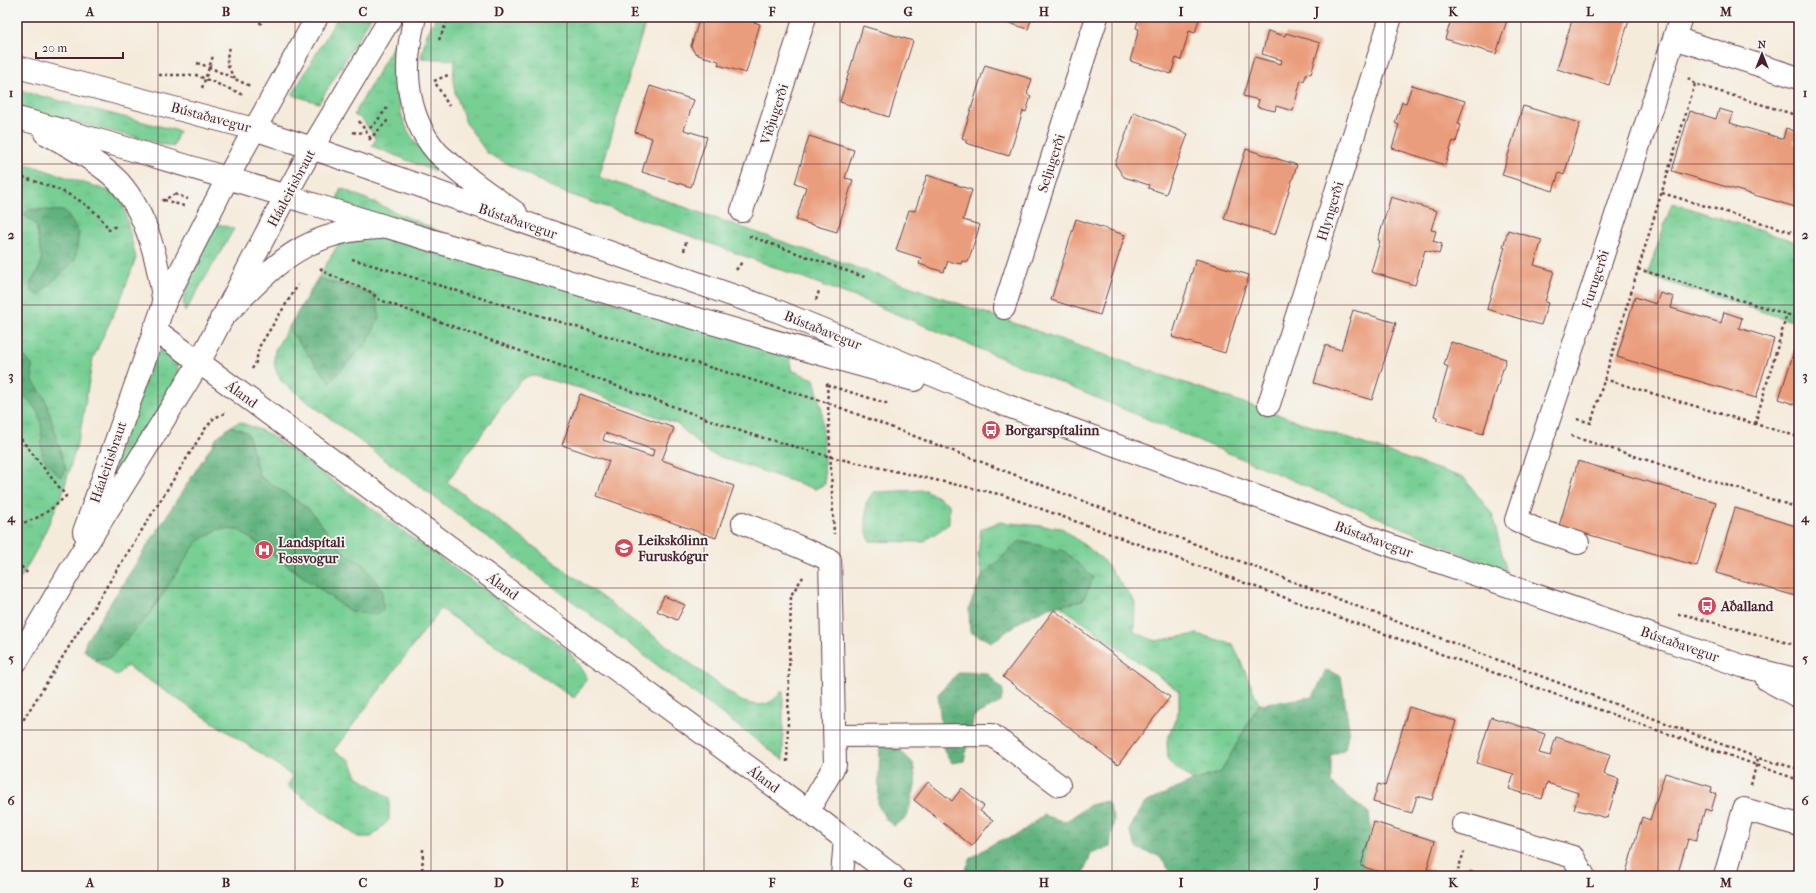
<svg xmlns="http://www.w3.org/2000/svg" width="1816" height="893" viewBox="0 0 1816 893" font-family="'IM FELL French Canon',serif">
  <style>
    .grass { fill: url(#grass-tufts); stroke: #607760 }
    .forest { fill: url(#forest-crowns); stroke: #566854 }
    .building { fill: #ea9d7c; fill-rule: evenodd }
    .lines { fill: none; stroke-linecap: round; stroke-linejoin: round }
    .minor-casing { stroke: #643e45; stroke-width: 24 }
    .major-casing { stroke: #643e45; stroke-width: 24 }
    .path { stroke: #643e45; stroke-width: 2.5; stroke-dasharray: 3 3; stroke-linecap: butt }
    .minor { stroke: #fff; stroke-width: 22 }
    .major { stroke: #fff; stroke-width: 22 }
    .grid { fill: none; stroke: #4a1f2b; stroke-width: 1; stroke-opacity: 0.55 }
    .labels { text-anchor: middle; stroke-width: 3.5; stroke-linejoin: round; paint-order: stroke }
    .street-label { font-size: 14px; fill: #4a1f2b; stroke: #f6f6f2 }
    .poi-label { font-size: 14px; font-weight: bold; fill: #4a1f2b; stroke: #f6f6f2; text-anchor: start }
    .neatline { fill: none; stroke: #4a1f2b; stroke-width: 1.5 }
    .grid-label { font-size: 13px; text-anchor: middle; font-weight: bold; fill: #4a1f2b }
  </style>
  <defs>
    <pattern id="grass-tufts" width="24" height="20" patternUnits="userSpaceOnUse"><rect width="24" height="20" fill="#77cf94"/><path d="M3 7l-1-3M5 7V3M7 7l1-3M15 17l-1-3M17 17v-4M19 17l1-3" fill="none" stroke="#68b180"/></pattern>
    <pattern id="forest-crowns" width="20" height="18" patternUnits="userSpaceOnUse"><rect width="20" height="18" fill="#61b27e"/><path d="M2 6a3 3 0 1 1 6 0M12 15a3 3 0 1 1 6 0" fill="none" stroke="#529067"/></pattern>
  </defs>
  <rect width="100%" height="100%" fill="#f6f6f2"/>
  <filter id="ink" filterUnits="userSpaceOnUse"><feTurbulence type="fractalNoise" baseFrequency=".025" numOctaves="2"/><feDisplacementMap in="SourceGraphic" scale="8" xChannelSelector="R" yChannelSelector="G"/><feConvolveMatrix kernelMatrix="1 2 1 2 8 2 1 2 1" color-interpolation-filters="sRGB"/></filter>
  <filter id="wash" filterUnits="userSpaceOnUse"><feTurbulence type="fractalNoise" baseFrequency=".012" numOctaves="4" result="noise"/><feDisplacementMap in="SourceGraphic" scale="16" xChannelSelector="R" yChannelSelector="G"/><feGaussianBlur stdDeviation="0.9" result="paint"/><feColorMatrix in="noise" values="0 0 0 0 0 0 0 0 0 0 0 0 0 0 0 0 0 1.4 0 .05"/><feComposite in="paint" operator="in"/></filter>
  <g filter="url(#wash)">
    <rect width="100%" height="100%" fill="#f5ebdb"/>
    <path class="grass" d="M338,17H371L319,103L292,95Z
      M436,17H647L599,177L1156,373L1464,478L1492,514L1507,573L1271,471L863,300L690,236L557,190L487,153L466,123L455,92L453,78L455,60L421,58L426,36Z
      M398,37L401,40C396,71 393,111 413,139C420,149 429,158 438,166L434,171L372,146L376,139L362,119L354,115Z
      M17,90L179,131L173,147L17,107Z
      M17,161L121,195L136,258L122,296L93,358L80,433L63,492L39,545L17,585Z
      M341,188L450,236L336,203Z
      M1672,203L1799,243V323L1647,276Z
      M216,223L234,229L185,312C177,293 206,241 216,223Z
      M360,238L403,240L791,354V370L814,379L822,410L825,484L815,489L709,453L677,424L583,389L531,375L520,381L447,482L741,701C760,707 770,707 783,690V760L283,383C275,372 273,364 275,350L339,243Z
      M165,350L173,354L178,368L176,382L122,476L112,470L156,352Z
      M240,422L267,433L569,651L587,678L574,698L441,609L333,751L350,760L357,776L389,798V820L372,837H358L287,786L293,777L275,763L127,666L117,676L94,659L109,658L149,615L196,543L218,529L239,530L350,611L364,565L343,552L309,509L259,476L248,433L231,426Z
      M926,490L949,504V524L923,542L870,541L866,529V503L873,492Z
      M1000,522L1062,528L1102,559L1135,602L1134,632L1155,641L1197,634L1233,644L1259,704L1221,772L1193,781L1168,761L1167,741L1179,710V691L1059,605L1082,601L1020,541L982,576L978,555L981,529Z"/>
    <path class="forest" d="M30,209L65,211L79,233L75,260L39,295L31,291V281L38,271L42,260L36,225L24,215Z
      M318,278L375,295L380,316L368,341L330,382L288,329Z
      M23,355L32,365L33,381L45,398L66,470L62,476H59C54,470 46,463 43,456C40,446 43,435 41,424C40,413 28,395 17,393V356Z
      M231,426L248,433L259,476L309,509L343,552L364,565L382,590L383,611L372,615L350,611L239,530L218,529L196,543L149,615L109,658L94,659L84,650L86,641L218,436Z
      M1020,541L1064,551L1093,577L1083,601L1049,607L1024,619L992,642L970,632L969,608L982,576Z
      M1326,670L1341,676L1349,729L1345,749L1331,756V783L1369,813L1374,860L1383,876H1174L1159,856L1136,848L1129,829L1145,803L1193,781L1221,772L1259,704L1313,697Z
      M959,672L987,673L1003,690L1001,702L974,716L964,761L952,763L944,751L938,694Z
      M880,745L899,749L913,763L916,782L907,817L894,826L886,820L878,805Z
      M1107,801L1114,819L1110,847L1091,854L1082,876H963L971,858L996,842L1017,835L1044,815L1065,822L1090,805Z"/>
    <g id="blocks">
      <path class="building" d="M700,17H749L748,20L760,24L746,73L718,65L719,61L698,55V54L694,52L691,46Z
        M990,17H1032L1028,29Z
        M1139,17H1193L1199,19L1195,33L1189,31L1181,60L1176,58L1171,74L1130,61L1139,29L1136,28Z
        M1326,17H1342L1340,22Z
        M1452,17H1508L1496,54L1445,39Z
        M1573,17H1630L1609,85L1557,69Z
        M863,26L913,41L889,117L840,102Z
        M1268,31L1285,36L1286,33L1320,43L1311,74L1307,73L1304,81L1301,80L1293,111L1276,106L1275,111L1257,107L1259,100L1243,96L1254,57L1281,64L1282,60L1262,54Z
        M985,65L1032,79L1027,94L1031,96L1026,112L1023,111L1009,156L966,143V140L962,138Z
        M1412,85L1465,101L1458,124L1461,125L1456,142L1453,141L1445,165L1392,148L1399,125L1395,123L1402,102L1406,103Z
        M650,86L694,100L684,130L707,137L691,187L642,172L652,138L635,132Z
        M1523,106L1580,123L1564,175L1559,173L1553,191L1502,175Z
        M1719,109L1733,113L1730,123L1783,139L1786,128L1797,132L1794,143L1799,144V208L1672,171L1690,111L1716,119Z
        M1134,112L1188,134L1166,194L1148,188L1149,185L1124,177L1115,164Z
        M809,136L854,150L845,178L853,180L837,232L796,220L806,187L795,183Z
        M1246,149L1297,165L1275,235L1224,219Z
        M927,175L972,190L963,220L980,225L968,262L962,261L961,264L948,261L944,272L919,264L921,258L896,250L909,210L915,211Z
        M1391,197L1437,211L1431,230L1436,231L1433,241L1442,244L1439,254L1425,250L1415,285L1371,272L1380,241L1378,240Z
        M1076,219L1125,235L1100,315L1051,300Z
        M1508,230L1542,240L1534,265L1554,271L1545,302L1548,303L1541,325L1487,309L1505,247H1503Z
        M1196,259L1249,275L1225,353L1172,337Z
        M1660,293L1674,297L1671,308L1721,323L1724,312L1742,318L1739,328L1774,339L1756,398L1617,357L1635,297L1656,304Z
        M1353,310L1396,323L1372,400L1314,383L1325,345L1341,350Z
        M1451,342L1506,359L1483,434L1437,420V417L1434,416L1448,367L1444,365Z
        M1796,345L1799,346V406L1779,399Z
        M580,394L674,428L662,460L734,486L716,538L597,496L609,461L562,445ZM605,433L654,450L652,457L603,440Z
        M1578,461L1716,502L1697,566L1559,526Z
        M1735,508L1799,527V597L1716,573Z
        M664,596L685,605L677,620L657,611Z
        M1054,610L1170,697L1118,765L1003,677Z
        M1409,707L1456,721L1432,800L1417,796L1412,813L1373,802L1378,784L1385,786Z
        M1491,717L1545,734L1539,753L1550,756L1556,737L1610,754L1604,774L1619,779L1607,818L1574,809L1579,793L1547,783L1542,799L1509,789L1514,774L1477,763Z
        M1665,773L1712,787L1711,792L1716,794L1711,811L1705,809L1696,841L1688,839L1677,876H1625L1642,817L1650,820Z
        M928,782L952,801L962,788L984,806L980,811L993,820L972,846L914,800Z
        M1374,822L1435,841L1427,869L1444,874V876H1392L1361,866Z
        M1793,870L1799,872V876H1791Z
        M1470,871L1486,876H1468Z"/>
    </g>
  </g>
  <g filter="url(#ink)">
    <use href="#blocks" fill-opacity="0" stroke="#643e45" stroke-width="1"/>
    <g class="lines">
      <g class="minor-casing">
        <path id="minor" d="M1674,38L1799,78
          M742,211L805,17
          M1004,308L1097,17
          M154,329L808,811L893,876
          M1269,404L1391,17
          M743,523L830,560L835,765L808,811
          M84,532L164,304L228,177
          M1578,543L1538,530L1516,520L1681,17
          M17,661L70,571L199,363L286,195
          M835,736L992,735L1059,785
          M1463,824L1573,857L1584,876
          M842,876L845,839
          M1725,876L1744,809L1799,825"/>
      </g>
      <g class="major-casing">
        <path id="major" d="M415,17C403,63 404,113 436,151C440,156 447,161 452,165C472,183 494,197 516,213
          M17,67L254,129L312,148L780,312L1008,406L1395,547L1742,666L1799,680
          M17,118C143,151 266,190 391,228C565,281 739,332 914,380
          M45,133C66,144 103,165 119,182C148,215 158,262 164,304
          M228,177L317,17
          M286,195L312,148L391,17
          M221,319C272,268 301,231 379,228
          M1767,680L1799,697"/>
      </g>
      <path class="path" d="M256,17L262,25
        M439,40L449,17
        M230,48C224,60 228,69 235,78
        M197,63L209,67L250,86
        M159,75H196L244,95
        M1688,78L1695,84L1799,116
        M434,81L448,75
        M436,84L449,106
        M202,88L213,56
        M359,121L371,139
        M353,132C368,137 378,119 387,108
        M369,140L389,119
        M17,176C50,185 92,199 109,230L116,226
        M1662,193L1799,234
        M175,194L188,199
        M164,200L184,206
        M162,201L175,194
        M749,236L867,278
        M684,251L686,242
        M352,259L828,403L1424,632L1758,758L1799,769
        M320,268L326,273L369,291L380,300L746,433L831,457L1003,495L1418,646L1799,780
        M1638,269L1799,318
        M736,270L742,262
        M816,300L819,291
        M252,369L256,362L259,347L298,285
        M1604,379L1799,437
        M827,383L834,534
        M827,385L889,404
        M1577,419L1591,423L1695,84
        M1755,424L1787,314
        M17,434L66,496C52,509 37,521 17,524
        M1571,436L1799,508
        M17,562L29,575
        M1678,615H1686L1799,646
        M17,730L205,429L214,418L225,413
        M787,762L791,595L803,577
        M1751,785L1758,758
        M422,876L423,849
        M1456,876L1464,852"/>
      <use href="#minor" class="minor"/>
      <use href="#major" class="major"/>
    </g>
  </g>
  <path class="grid" d="M158,17V876M295,17V876M431,17V876M567,17V876M704,17V876M840,17V876M976,17V876M1112,17V876M1249,17V876M1385,17V876M1521,17V876M1658,17V876M17,164H1799M17,305H1799M17,446H1799M17,588H1799M17,730H1799"/>
  <defs>
    <g id="bus-disc" transform="scale(1)"><circle r="9.5" fill="#d1495b" stroke="#f6f6f2"/><path d="M-5-6H5V4H4V6H2V4H-2V6H-4V4H-5ZM-3.5-4V0h7V-4ZM-3.5 1.2v1.5H-2V1.2ZM2 1.2v1.5H3.5V1.2Z" fill="#fff"/></g>
    <g id="school-disc" transform="scale(1)"><circle r="9.5" fill="#d1495b" stroke="#f6f6f2"/><path d="M0-5L7-2L0 1L-7-2ZM-4 1L0 2.5L4 1V4Q0 6-4 4Z" fill="#fff"/></g>
    <g id="hospital-disc" transform="scale(1)"><circle r="9.5" fill="#d1495b" stroke="#f6f6f2"/><path d="M-5-5h3v3.5h4V-5h3V5h-3V1.5h-4V5h-3Z" fill="#fff"/></g>
  </defs>
  <g fill-rule="evenodd">
    <use href="#bus-disc" x="991" y="430"/>
    <use href="#school-disc" x="624" y="548"/>
    <use href="#hospital-disc" x="264" y="550"/>
    <use href="#bus-disc" x="1707" y="606"/>
  </g>
  <g class="labels">
    <g class="street-label">
      <text transform="translate(774 114) rotate(-72)" y="5">Viðjugerði</text>
      <text transform="translate(211 117) rotate(15)" y="5">Bústaðavegur</text>
      <text transform="translate(1051 163) rotate(-72)" y="5">Seljugerði</text>
      <text transform="translate(291 188) rotate(-62)" y="5">Háaleitisbraut</text>
      <text transform="translate(1330 211) rotate(-73)" y="5">Hlyngerði</text>
      <text transform="translate(518 221) rotate(19)" y="5">Bústaðavegur</text>
      <text transform="translate(1595 279) rotate(-72)" y="5">Furugerði</text>
      <text transform="translate(823 330) rotate(22)" y="5">Bústaðavegur</text>
      <text transform="translate(242 394) rotate(36)" y="5">Áland</text>
      <text transform="translate(108 462) rotate(-71)" y="5">Háaleitisbraut</text>
      <text transform="translate(1374 539) rotate(20)" y="5">Bústaðavegur</text>
      <text transform="translate(503 586) rotate(36)" y="5">Áland</text>
      <text transform="translate(1680 644) rotate(19)" y="5">Bústaðavegur</text>
      <text transform="translate(764 779) rotate(36)" y="5">Áland</text>
    </g>
    <g class="poi-label">
      <text x="1005" y="435">Borgarspítalinn</text>
      <text x="638" y="545">Leikskólinn<tspan x="638" dy="16">Furuskógur</tspan></text>
      <text x="278" y="547">Landspítali<tspan x="278" dy="16">Fossvogur</tspan></text>
      <text x="1721" y="611">Aðalland</text>
    </g>
  </g>
  <rect width="1816" height="893" fill="none" stroke="#f6f6f2" stroke-width="44"/>
  <g transform="translate(1762 54)" stroke="#f6f6f2" stroke-width="3" paint-order="stroke">
  <path d="M0-3L7 15L0 10L-7 15Z" fill="#4a1f2b"/>
  <text y="-6" font-size="11" font-weight="bold" text-anchor="middle" fill="#4a1f2b">N</text>
  </g>
  <path d="M36 52v6h87v-6" fill="none" stroke="#4a1f2b" stroke-width="2"/>
  <text x="42" y="52" font-size="12" fill="#4a1f2b" stroke="#f6f6f2" stroke-width="3" paint-order="stroke">20 m</text>
  <rect x="22" y="22" width="1772" height="849" class="neatline"/>
  <g class="grid-label">
    <text x="90" y="16">A</text>
    <text x="226" y="16">B</text>
    <text x="363" y="16">C</text>
    <text x="499" y="16">D</text>
    <text x="635" y="16">E</text>
    <text x="772" y="16">F</text>
    <text x="908" y="16">G</text>
    <text x="1044" y="16">H</text>
    <text x="1181" y="16">I</text>
    <text x="1317" y="16">J</text>
    <text x="1453" y="16">K</text>
    <text x="1590" y="16">L</text>
    <text x="1726" y="16">M</text>
    <text x="11" y="97">1</text>
    <text x="1805" y="97">1</text>
    <text x="11" y="239">2</text>
    <text x="1805" y="239">2</text>
    <text x="11" y="380">3</text>
    <text x="1805" y="380">3</text>
    <text x="11" y="522">4</text>
    <text x="1805" y="522">4</text>
    <text x="11" y="663">5</text>
    <text x="1805" y="663">5</text>
    <text x="11" y="805">6</text>
    <text x="1805" y="805">6</text>
    <text x="90" y="887">A</text>
    <text x="226" y="887">B</text>
    <text x="363" y="887">C</text>
    <text x="499" y="887">D</text>
    <text x="635" y="887">E</text>
    <text x="772" y="887">F</text>
    <text x="908" y="887">G</text>
    <text x="1044" y="887">H</text>
    <text x="1181" y="887">I</text>
    <text x="1317" y="887">J</text>
    <text x="1453" y="887">K</text>
    <text x="1590" y="887">L</text>
    <text x="1726" y="887">M</text>
  </g>
</svg>
